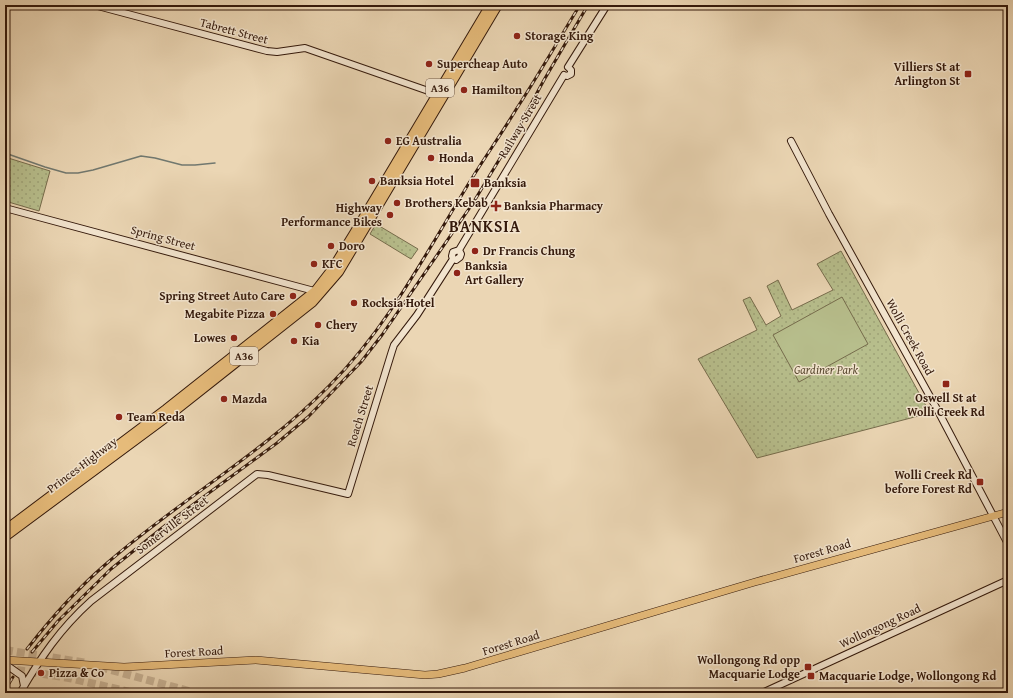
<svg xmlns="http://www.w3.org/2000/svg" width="1013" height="698" viewBox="0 0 1013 698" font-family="'Gentium Book Plus',serif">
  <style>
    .park { fill: url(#park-dots); stroke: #766c4c }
    .pitch { fill: #b7be8c; stroke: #766c4c }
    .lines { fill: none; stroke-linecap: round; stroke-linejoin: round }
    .stream { stroke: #71786f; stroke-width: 1.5 }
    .highway-tunnel { stroke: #c6b092; stroke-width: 8; stroke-dasharray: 8 4; stroke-linecap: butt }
    .secondary-casing { stroke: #34190b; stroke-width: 8 }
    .primary-casing { stroke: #34190b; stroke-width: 8 }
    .highway-casing { stroke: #34190b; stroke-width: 10 }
    .secondary { stroke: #f2e4ce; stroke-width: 6 }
    .primary { stroke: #e6bb7a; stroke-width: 7 }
    .highway { stroke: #e6bb7a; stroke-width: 8 }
    .rail-casing { stroke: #34190b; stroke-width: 3 }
    .rail { stroke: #f2e4ce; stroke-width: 1.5; stroke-dasharray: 4.5; stroke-linecap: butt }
    .poi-dot { fill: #8f2418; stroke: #f2e4ce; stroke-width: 1.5 }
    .labels { text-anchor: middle; stroke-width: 3; stroke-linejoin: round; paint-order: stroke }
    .shield { fill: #f2e4ce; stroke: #6d5646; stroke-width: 1 }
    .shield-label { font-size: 11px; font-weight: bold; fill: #34190b }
    .street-label { font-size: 12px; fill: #34190b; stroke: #f2e4ce }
    .poi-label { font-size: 12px; font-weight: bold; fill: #34190b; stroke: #f2e4ce; text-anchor: start }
    .park-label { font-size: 12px; font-style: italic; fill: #5b4b32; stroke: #f2e4ce }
    .district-label { font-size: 16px; font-weight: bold; letter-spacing: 1px; fill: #34190b; stroke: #f2e4ce }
  </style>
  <defs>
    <pattern id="park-dots" width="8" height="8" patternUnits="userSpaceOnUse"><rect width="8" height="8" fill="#b7be8c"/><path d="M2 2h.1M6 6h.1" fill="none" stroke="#9ea377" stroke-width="1.8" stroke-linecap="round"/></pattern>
  </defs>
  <rect width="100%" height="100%" fill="#ebd6b4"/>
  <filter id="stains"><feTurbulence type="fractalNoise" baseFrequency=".005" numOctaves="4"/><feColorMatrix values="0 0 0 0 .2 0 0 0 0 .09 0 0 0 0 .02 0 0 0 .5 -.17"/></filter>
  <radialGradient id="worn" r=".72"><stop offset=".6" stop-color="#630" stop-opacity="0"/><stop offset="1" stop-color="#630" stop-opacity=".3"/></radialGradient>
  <path class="park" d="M5,157L50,171L39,211L5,201Z
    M376,224L418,249L411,259L370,234Z
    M841,251L930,413L757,458L698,359L757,330L743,300L750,297L766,325L781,316L767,286L778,280L792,310L833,290L817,264Z"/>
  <path class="pitch" d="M842,297L868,344L799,382L773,335Z"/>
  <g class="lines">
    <path class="stream" d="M5,153L45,167L66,173H78L93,170L141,156L155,158L182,165H195L215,163"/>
    <path class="highway-tunnel" d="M5,650L87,663
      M100,667L196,693
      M5,668L69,678L134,693"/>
    <g class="secondary-casing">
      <path id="secondary" d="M94,5L267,51L277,52L305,48L437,94
        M568,67L607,5
        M564,75L567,76L571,74V70L568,67
        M791,141L829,214L938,411L1008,544
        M5,208L318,292
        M459,250L564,75
        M453,259L456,260L460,257L461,254L459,250
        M453,259L452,256L453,252L459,250
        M5,664L22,676L24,686
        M20,693C41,657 60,629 91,601L257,474L268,475L348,494L392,351L394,345L417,315L453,259
        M762,693L1008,580"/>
    </g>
    <g class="primary-casing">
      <path id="primary" d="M5,660L124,667L256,660L425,675L438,674L465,668L755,582L1008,512"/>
    </g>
    <g class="highway-casing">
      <path id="highway" d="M5,530L166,409L315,291L332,269L354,233L490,5
        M5,537L175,411L313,302L339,272L498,5"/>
    </g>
    <use href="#secondary" class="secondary"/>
    <use href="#primary" class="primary"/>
    <use href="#highway" class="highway"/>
    <g class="rail-casing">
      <path id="rail" d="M27,649C51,618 77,589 106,564C178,501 262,454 329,386C386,329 424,257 466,188C482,161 501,135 517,108C539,74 559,39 580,5
        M32,652L58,621L111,569L172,520L277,443L308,417L361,362L382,335L473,203L513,137L544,80L588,5
        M5,678L8,673
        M5,690L13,677"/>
    </g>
    <use href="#rail" class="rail"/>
  </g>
  <g class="poi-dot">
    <circle cx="517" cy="36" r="4"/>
    <circle cx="429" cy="64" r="4"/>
    <rect x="964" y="70" width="8" height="8" rx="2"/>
    <circle cx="464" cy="90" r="4"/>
    <circle cx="388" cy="141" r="4"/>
    <circle cx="431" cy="158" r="4"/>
    <circle cx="372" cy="181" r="4"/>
    <rect x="470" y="178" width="10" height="10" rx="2"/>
    <circle cx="397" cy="203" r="4"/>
    <path d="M494 200h4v4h4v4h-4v4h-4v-4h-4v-4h4z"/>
    <circle cx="390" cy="215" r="4"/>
    <circle cx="331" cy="246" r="4"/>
    <circle cx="475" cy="251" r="4"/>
    <circle cx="314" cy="264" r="4"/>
    <circle cx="457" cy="273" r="4"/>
    <circle cx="293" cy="296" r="4"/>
    <circle cx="354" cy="303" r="4"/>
    <circle cx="273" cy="314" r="4"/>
    <circle cx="318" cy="325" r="4"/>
    <circle cx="234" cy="338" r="4"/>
    <circle cx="294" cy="341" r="4"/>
    <rect x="942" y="380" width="8" height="8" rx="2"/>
    <circle cx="224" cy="399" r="4"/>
    <circle cx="119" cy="417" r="4"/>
    <rect x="976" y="478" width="8" height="8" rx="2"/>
    <rect x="804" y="663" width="8" height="8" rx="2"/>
    <circle cx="41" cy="673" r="4"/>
    <rect x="807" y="672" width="8" height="8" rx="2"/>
  </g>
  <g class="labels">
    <g class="shield">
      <rect x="426" y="79" width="28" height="18" rx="3"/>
      <rect x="230" y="347" width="28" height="18" rx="3"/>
    </g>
    <g class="shield-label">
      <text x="440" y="92">A36</text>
      <text x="244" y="360">A36</text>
    </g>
    <g class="street-label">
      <text transform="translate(234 31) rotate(15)" y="4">Tabrett Street</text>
      <text transform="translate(520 126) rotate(-59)" y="4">Railway Street</text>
      <text transform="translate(163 238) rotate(15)" y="4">Spring Street</text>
      <text transform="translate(910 337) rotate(61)" y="4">Wolli Creek Road</text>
      <text transform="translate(360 416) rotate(-73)" y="4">Roach Street</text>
      <text transform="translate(82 465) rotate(-37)" y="4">Princes Highway</text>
      <text transform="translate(172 525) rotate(-37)" y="4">Somerville Street</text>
      <text transform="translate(822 551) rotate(-16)" y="4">Forest Road</text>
      <text transform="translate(880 626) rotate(-25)" y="4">Wollongong Road</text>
      <text transform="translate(511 643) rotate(-17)" y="4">Forest Road</text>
      <text transform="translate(194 652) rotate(-3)" y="4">Forest Road</text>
    </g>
    <g class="poi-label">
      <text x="525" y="40">Storage King</text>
      <text x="437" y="68">Supercheap Auto</text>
      <text x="960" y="71" text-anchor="end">Villiers St at<tspan x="960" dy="14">Arlington St</tspan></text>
      <text x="472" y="94">Hamilton</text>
      <text x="396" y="145">EG Australia</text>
      <text x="439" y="162">Honda</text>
      <text x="380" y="185">Banksia Hotel</text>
      <text x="484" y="187">Banksia</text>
      <text x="405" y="207">Brothers Kebab</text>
      <text x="504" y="210">Banksia Pharmacy</text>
      <text x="382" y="212" text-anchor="end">Highway<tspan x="382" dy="14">Performance Bikes</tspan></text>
      <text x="339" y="250">Doro</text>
      <text x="483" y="255">Dr Francis Chung</text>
      <text x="322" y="268">KFC</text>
      <text x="465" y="270">Banksia<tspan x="465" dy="14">Art Gallery</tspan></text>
      <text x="285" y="300" text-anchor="end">Spring Street Auto Care</text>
      <text x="362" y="307">Rocksia Hotel</text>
      <text x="265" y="318" text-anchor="end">Megabite Pizza</text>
      <text x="326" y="329">Chery</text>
      <text x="226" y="342" text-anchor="end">Lowes</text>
      <text x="302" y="345">Kia</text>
      <text x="946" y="402" text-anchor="middle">Oswell St at<tspan x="946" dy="14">Wolli Creek Rd</tspan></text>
      <text x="232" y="403">Mazda</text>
      <text x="127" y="421">Team Reda</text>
      <text x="972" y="479" text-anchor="end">Wolli Creek Rd<tspan x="972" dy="14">before Forest Rd</tspan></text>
      <text x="800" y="664" text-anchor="end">Wollongong Rd opp<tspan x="800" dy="14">Macquarie Lodge</tspan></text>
      <text x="49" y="677">Pizza &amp; Co</text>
      <text x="819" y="680">Macquarie Lodge, Wollongong Rd</text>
    </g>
    <g class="park-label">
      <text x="826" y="374">Gardiner Park</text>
    </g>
    <g class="district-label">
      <text x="485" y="232">BANKSIA</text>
    </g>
  </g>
  <rect width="1013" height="698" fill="none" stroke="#ebd6b4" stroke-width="20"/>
  <rect x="6" y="6" width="1001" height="686" fill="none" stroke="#34190b" stroke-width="2"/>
  <rect x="10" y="10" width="993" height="678" fill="none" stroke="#34190b"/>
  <rect width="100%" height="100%" filter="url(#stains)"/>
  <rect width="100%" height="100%" fill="url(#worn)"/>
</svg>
